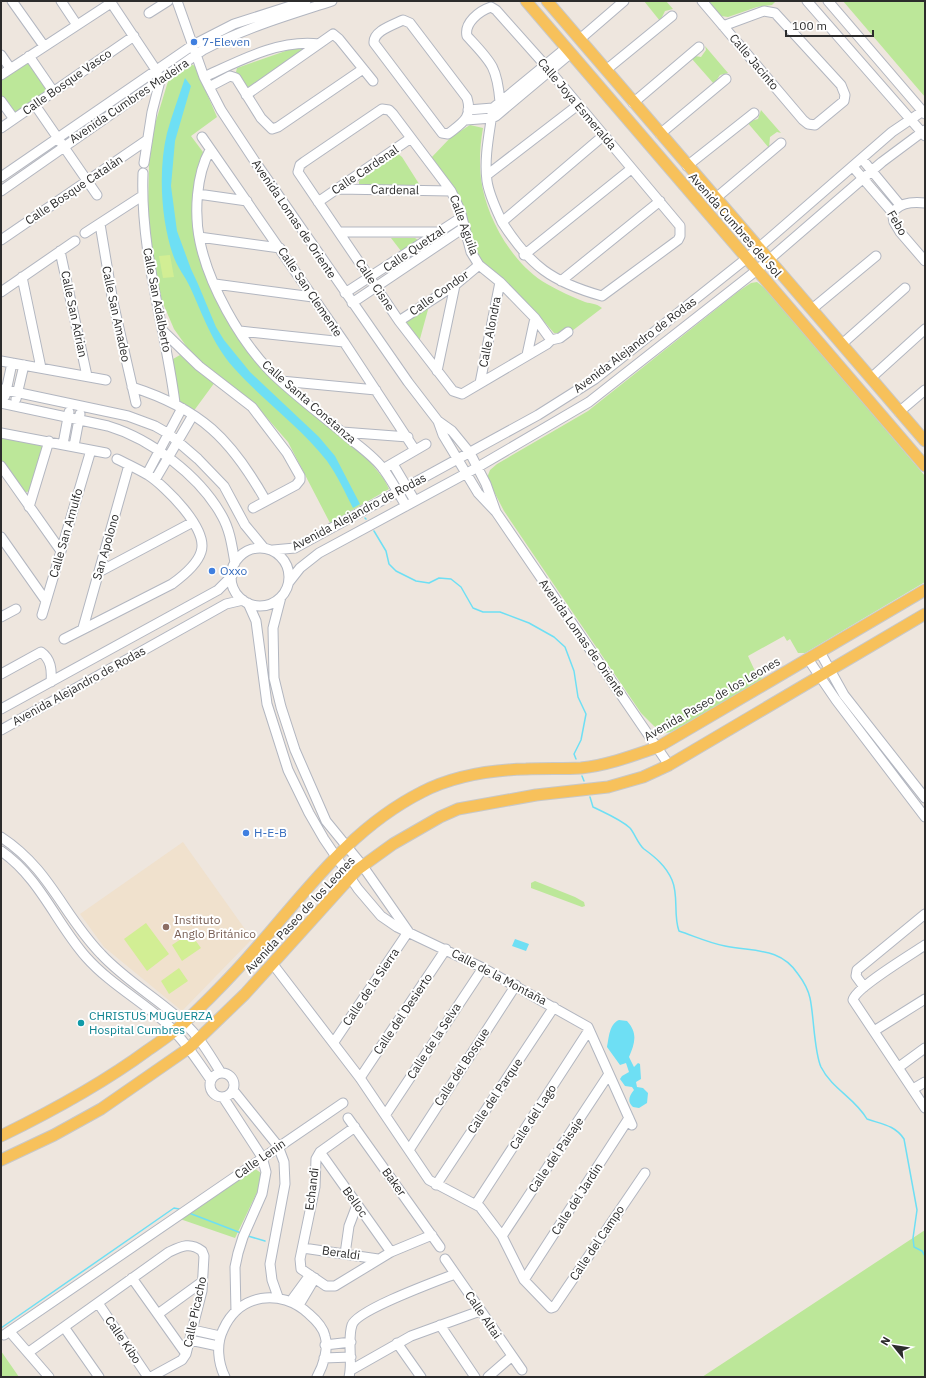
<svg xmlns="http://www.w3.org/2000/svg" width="926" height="1378" viewBox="0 0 926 1378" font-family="'IBM Plex Sans',sans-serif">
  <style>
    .education { fill: #f0e1cd }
    .green { fill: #bce799 }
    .pitch { fill: #d2ee94 }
    .water { fill: #6edff4 }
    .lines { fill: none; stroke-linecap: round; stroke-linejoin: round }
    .stream { stroke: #6edff4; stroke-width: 1.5 }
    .minor-casing { stroke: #b2b6c0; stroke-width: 11 }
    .major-casing { stroke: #c8c8c8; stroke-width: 13 }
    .minor { stroke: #fff; stroke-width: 9 }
    .major { stroke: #f7c15b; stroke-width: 11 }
    .shop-dot { fill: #3f7fe0; stroke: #fff; stroke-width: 1.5 }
    .education-dot { fill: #8d6e63; stroke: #fff; stroke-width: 1.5 }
    .culture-dot { fill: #0f9aa8; stroke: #fff; stroke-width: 1.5 }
    .labels { text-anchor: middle; stroke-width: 4; stroke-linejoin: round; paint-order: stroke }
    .shop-label { font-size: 12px; fill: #366cbe; stroke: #fff; text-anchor: start }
    .street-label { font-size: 12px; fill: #2c2c2c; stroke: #fff }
    .education-label { font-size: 12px; fill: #785e54; stroke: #fff; text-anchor: start }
    .culture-label { font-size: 12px; fill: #0d838f; stroke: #fff; text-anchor: start }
  </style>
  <rect width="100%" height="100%" fill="#eee6de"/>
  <path class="education" d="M183,842L252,939L182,1011L104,947L80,914Z"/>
  <path class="green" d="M644,1H666L673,9L665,11L660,21Z
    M707,1H776L772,5L757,7L728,17L721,16Z
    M843,1H925V97Z
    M705,46L728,73L720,75L714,84L692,59L695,56L701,57L706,50Z
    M297,47L304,50L247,92L236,72L237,68Z
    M29,56L53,91L14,119L1,101V76Z
    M189,63L195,66L217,117L191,136L203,152L195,194L202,262L264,368L361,451L384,479L389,489L330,523L288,442L254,403L194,357L174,329L162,301L154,268L148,209L149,164L155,124L169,78Z
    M761,110L781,133L777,132L770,137L769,148L747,122L758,119Z
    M470,125L483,128C480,145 479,162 481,179C486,218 513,265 547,284C559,291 572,297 585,302C592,304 596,303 602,308L572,331L567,328L558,333H554L536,312L476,257L469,230L431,158L451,137Z
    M397,153L402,157L421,187L359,185V181Z
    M391,238H415L418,240L401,251Z
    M757,282L766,289L925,476V582L805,653H798L790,639L787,641L784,636L748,656L755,671L764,665L765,667L776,660L777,663L779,661L780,664L765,674L759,682L671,732L665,733L654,726L641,713L504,511L487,478L490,470L497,464L588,411L739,291L751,283Z
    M429,306L418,346L405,323L408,319Z
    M180,355L202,374L215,382L193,412L181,405L179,401L171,363L173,359Z
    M1,437L40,444L43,448L32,490L24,493L1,462Z
    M535,881L575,897L584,902L585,906L582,907L531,888V883Z
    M254,1168L261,1173V1184L235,1238L180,1219Z
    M925,1230V1377H702Z
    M1,1351L19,1377H1Z"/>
  <path class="pitch" d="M170,255L174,277L163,278L159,256Z
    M146,923L169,954L147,971L124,939Z
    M190,933L201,948L182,961L172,945Z
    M179,968L188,981L169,994L161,981Z"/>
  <path class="water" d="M185,78L191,86L175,141L171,186L177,231L191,269L198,284L216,327L224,340L250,372L319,437L335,456L360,504L353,508C345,492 337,475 327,461C300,426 262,400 233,367C212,343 203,315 190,287C185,276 177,267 173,255C161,220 158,170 167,133C172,115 179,96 185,78Z
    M515,939L529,944L526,951L512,946Z
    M619,1020L627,1021C638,1033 635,1043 629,1057L634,1067L638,1063L640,1064L641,1079L636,1082L637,1087L643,1088L648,1093L647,1103L639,1108L633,1107C627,1102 629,1096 634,1090L632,1087L625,1086L620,1079L622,1076L629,1072L626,1063L620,1065L607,1047C609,1038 609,1024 619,1020Z"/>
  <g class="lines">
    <path class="stream" d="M365,518L366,519
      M374,531L386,551L389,564L396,571L416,581L429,583L439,578L451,579L461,587L473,608L483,612H500L529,623L554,637L565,647L574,671L578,697L586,714L581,740L574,754L576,759
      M582,776L584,781
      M590,797L593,807C605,813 620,819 630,828C635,834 638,844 644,849C655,857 666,866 672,880C679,896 673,915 679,931C694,936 709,943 725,946C754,952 780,947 798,974C804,982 808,989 810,998C814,1016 814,1052 821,1067C832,1089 855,1098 867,1119C881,1124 895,1125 904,1139L917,1210L913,1238L914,1247L922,1251L925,1256
      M189,1213L241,1233
      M248,1236L265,1241
      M1,1328L174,1208L179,1209"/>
    <g class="minor-casing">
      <path id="minor" d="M12,1L44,46
        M61,1L77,25
        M110,1L156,70L160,81L152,112L144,163
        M177,1L204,77L221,110L256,163L408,382L438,421L452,431L470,453L486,484L496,512
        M702,1L803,120L808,124L815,125L844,101L845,95L841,85L775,13L764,11L723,26
        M807,1L925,136
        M828,1L925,114
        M149,13L168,1
        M403,20L410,23L467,98C473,118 462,123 448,134L442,133L374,43C373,31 393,25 403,20Z
        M580,39L624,1
        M1,55L10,68
        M29,56L53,91
        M606,70L672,16
        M1,75L111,3
        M204,77C239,61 279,39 319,44
        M209,87L230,76L236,78L261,118L272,129L278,127L363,69
        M246,95L333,34L339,39L373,81
        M1,101L14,119
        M500,102C497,66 491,62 467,36C464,23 479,11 491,7L496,10L545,65L680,226V236L678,240L602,296C552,282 530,266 502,222L603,136
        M633,103L699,47
        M35,105L97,195
        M382,109L389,110L393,114L451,191L460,210L471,252L479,265L500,282L535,318L551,340L547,344L462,394L453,391L399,321L298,172L300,165L304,162Z
        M468,110L493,108L566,48
        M492,114C489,135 484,159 487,181C489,195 496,209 502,222
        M466,120L492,118L496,116L571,53
        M1,128L134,36
        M660,134L726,79
        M202,137L344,342L415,450
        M210,150C196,175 194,214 200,242C209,285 239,339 270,371C294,395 322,415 348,437C360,447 375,457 384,470C392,481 399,494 406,506
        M862,159L900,205
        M687,166L754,113
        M853,167L892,212L894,222L900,232L925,261
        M143,173C140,253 165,325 175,403
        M487,175L578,105
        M1,177L193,45L234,24L306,1
        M338,189L451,191
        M1,191L203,50C247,27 286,16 332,1
        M198,194L247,201
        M716,198L781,143
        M318,202L411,138
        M896,209C903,202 915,202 925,203
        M100,224L113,302L136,403
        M339,232H438
        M85,233L142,196
        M199,237L280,248
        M1,240L147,140
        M60,251L87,376
        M524,255L631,169
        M22,277L41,368
        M561,281L660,201
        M215,284L313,297
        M1,292L75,241
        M345,293L462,217
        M352,303L465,227
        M812,309L876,256
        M399,321L455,285L479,265
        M163,331L199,366L252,407L287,453L300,476V480L296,485L253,508
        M240,331L344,342
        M551,340L560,338L568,332
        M842,344L905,288
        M527,355L535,318
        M1,361L106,380
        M437,371L455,285
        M871,378L925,329
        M281,381L376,390
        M480,383L500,282
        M132,387C201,409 231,439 266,501
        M1,389L128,416L155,426L169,434L198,459L224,486L245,525L264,548
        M5,396L12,363
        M16,399L24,365
        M1,403L108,426C151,439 200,476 222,516C230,530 232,546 235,563
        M899,412L925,390
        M438,421L443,435L478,493L496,512L669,765
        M342,432L408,437
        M1,433L106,453
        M63,444L69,412
        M74,446L80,414
        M393,464L415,501
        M1,466L61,551
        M383,469L426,444
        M147,474L182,408
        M155,480L193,415
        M29,507L49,441
        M1,537L46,601
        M231 577a29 29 0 1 1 58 0a29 29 0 1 1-58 0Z
        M273,550L295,548L538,415L595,379L747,258L892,132L923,111
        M99,572L193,522
        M289,582L300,568L319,553L478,467L589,402L757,270L882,162L925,130
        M281,597L273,628L274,678L281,707L295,750L326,821L362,865L408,931
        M248,603L256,621L267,704L288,770L309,813L324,839L358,889L381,916L397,927L483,968L588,1027L632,1125
        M42,615L91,450
        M1,617L16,609
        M83,628L129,465
        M64,639L172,584C183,576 197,565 201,552C209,529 165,486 148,475C138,469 127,464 117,459
        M820,652L844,695L925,798
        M808,659L836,700L925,817
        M1,674L41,652C51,659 52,670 51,682
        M1,709L218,590L232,576
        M1,730L226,604L243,600
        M1,837C50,869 63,915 101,954C125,980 157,998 183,1022C199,1036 210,1055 221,1073
        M1,851C40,878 56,923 86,957C109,983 140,1000 166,1023C184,1040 197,1060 211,1080
        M925,945C912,954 855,988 853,1000L925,1108
        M272,963L360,1078L429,1180L480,1207L502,1236L524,1280L551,1308L554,1307L645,1173
        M864,987L856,976L857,970L925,914
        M874,1031L925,999
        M334,1042L408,932
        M899,1067L925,1048
        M210 1085a12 12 0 1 1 24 0a12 12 0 1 1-24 0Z
        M360,1078L446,949
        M913,1089L925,1082
        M233,1090L278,1146L284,1162L285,1184L270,1264L272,1280L278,1297
        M223,1097L262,1157L266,1172L262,1194L243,1237L238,1253L235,1267L236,1311
        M386,1114L483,968
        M348,1118L440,1247
        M355,1127L320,1152L316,1159L315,1187L300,1259L301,1269L326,1286H335L391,1252L432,1235
        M409,1150L516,985
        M320,1152L391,1252
        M436,1185L554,1007
        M476,1204L589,1030
        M502,1236L609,1074
        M303,1248L378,1259
        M345,1254L349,1226L357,1205
        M445,1259L522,1370
        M132,1278L186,1354
        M524,1280L629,1118
        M291,1301L310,1275
        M98,1303L148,1377
        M299,1305L315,1278
        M158,1314L202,1282
        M440,1325L475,1377
        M64,1327L99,1377
        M193,1330L220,1336
        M10,1332L49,1377
        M4,1335L343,1103
        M190,1340L218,1346
        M397,1343L421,1377
        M325,1345L351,1342
        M29,1352L169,1252C182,1246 190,1242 202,1251L204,1256L202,1291L186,1354L182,1360L151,1377
        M324,1358L351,1357
        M351,1370L411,1336L480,1311
        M225,1377C218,1363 216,1344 223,1330C239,1293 281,1288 309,1314C316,1320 323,1327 325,1336C329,1349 323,1366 317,1377
        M349,1377C353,1361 347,1340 352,1325C357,1310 437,1281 455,1274
        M488,1377L511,1357"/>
    </g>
    <g class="major-casing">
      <path id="major" d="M526,1L925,466
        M547,1L925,441
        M1,1136C52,1111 102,1084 148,1050C161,1041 175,1032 186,1021C208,1000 230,978 250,955C304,895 347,830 422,792C453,776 490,770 526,769C544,768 563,769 581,768C608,765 632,756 658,747L925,590
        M1,1160L54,1135L101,1109L189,1048L245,994L357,870L393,844L440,817L458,809L536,795L608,787L643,777L669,765L925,614"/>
    </g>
    <use href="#minor" class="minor"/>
    <use href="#major" class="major"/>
  </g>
  <g class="shop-dot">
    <circle cx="194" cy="42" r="4"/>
    <circle cx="212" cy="571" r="4"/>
    <circle cx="246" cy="833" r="4"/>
  </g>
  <circle class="education-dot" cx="166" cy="927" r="4"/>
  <circle class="culture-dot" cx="81" cy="1023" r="4"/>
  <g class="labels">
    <g class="shop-label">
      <text x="202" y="46">7-Eleven</text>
      <text x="220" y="575">Oxxo</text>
      <text x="254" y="837">H-E-B</text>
    </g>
    <g class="street-label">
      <text transform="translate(754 62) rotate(50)" y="4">Calle Jacinto</text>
      <text transform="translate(67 82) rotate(-35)" y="4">Calle Bosque Vasco</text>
      <text transform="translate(129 101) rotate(-34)" y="4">Avenida Cumbres Madeira</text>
      <text transform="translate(577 104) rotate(50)" y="4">Calle Joya Esmeralda</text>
      <text transform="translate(365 170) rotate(-34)" y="4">Calle Cardenal</text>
      <text transform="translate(74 190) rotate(-34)" y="4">Calle Bosque Catalán</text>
      <text transform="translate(395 190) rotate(1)" y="4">Cardenal</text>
      <text transform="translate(294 219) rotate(56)" y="4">Avenida Lomas de Oriente</text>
      <text transform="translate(897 223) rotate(59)" y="4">Febo</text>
      <text transform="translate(464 225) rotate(70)" y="4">Calle Aguila</text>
      <text transform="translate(735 225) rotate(49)" y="4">Avenida Cumbres del Sol</text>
      <text transform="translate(414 249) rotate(-34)" y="4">Calle Quetzal</text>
      <text transform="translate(375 285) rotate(56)" y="4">Calle Cisne</text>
      <text transform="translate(310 292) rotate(56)" y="4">Calle San Clemente</text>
      <text transform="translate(439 293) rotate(-35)" y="4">Calle Condor</text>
      <text transform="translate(157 300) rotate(79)" y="4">Calle San Adalberto</text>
      <text transform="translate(74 314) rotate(78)" y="4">Calle San Adrian</text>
      <text transform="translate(116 314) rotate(78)" y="4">Calle San Amadeo</text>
      <text transform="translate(490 332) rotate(-79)" y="4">Calle Alondra</text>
      <text transform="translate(635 345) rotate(-37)" y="4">Avenida Alejandro de Rodas</text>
      <text transform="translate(309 402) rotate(41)" y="4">Calle Santa Constanza</text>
      <text transform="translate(359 512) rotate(-28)" y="4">Avenida Alejandro de Rodas</text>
      <text transform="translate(66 533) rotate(-74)" y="4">Calle San Arnulfo</text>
      <text transform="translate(106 547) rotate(-74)" y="4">San Apolono</text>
      <text transform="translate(582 638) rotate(55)" y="4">Avenida Lomas de Oriente</text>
      <text transform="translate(79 686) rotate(-29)" y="4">Avenida Alejandro de Rodas</text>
      <text transform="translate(712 699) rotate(-30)" y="4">Avenida Paseo de los Leones</text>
      <text transform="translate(300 915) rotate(-47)" y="4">Avenida Paseo de los Leones</text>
      <text transform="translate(499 977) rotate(28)" y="4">Calle de la Montaña</text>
      <text transform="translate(371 987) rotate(-56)" y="4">Calle de la Sierra</text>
      <text transform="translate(403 1014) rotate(-56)" y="4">Calle del Desierto</text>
      <text transform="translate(434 1041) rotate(-57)" y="4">Calle de la Selva</text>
      <text transform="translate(462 1067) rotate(-57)" y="4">Calle del Bosque</text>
      <text transform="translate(495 1096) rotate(-56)" y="4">Calle del Parque</text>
      <text transform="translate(533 1117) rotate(-57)" y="4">Calle del Lago</text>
      <text transform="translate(556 1155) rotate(-56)" y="4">Calle del Paisaje</text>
      <text transform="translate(260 1159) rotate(-35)" y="4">Calle Lenin</text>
      <text transform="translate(394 1182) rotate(54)" y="4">Baker</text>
      <text transform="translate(312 1189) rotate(-83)" y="4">Echandi</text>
      <text transform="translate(577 1199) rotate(-57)" y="4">Calle del Jardin</text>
      <text transform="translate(355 1202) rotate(55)" y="4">Belloc</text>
      <text transform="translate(597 1243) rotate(-56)" y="4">Calle del Campo</text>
      <text transform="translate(341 1253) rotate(8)" y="4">Beraldi</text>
      <text transform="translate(195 1312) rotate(-78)" y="4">Calle Picacho</text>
      <text transform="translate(483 1315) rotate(56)" y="4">Calle Altai</text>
      <text transform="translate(123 1340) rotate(56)" y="4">Calle Kibo</text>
    </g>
    <g class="education-label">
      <text x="174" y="924">Instituto<tspan x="174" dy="14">Anglo Británico</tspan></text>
    </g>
    <g class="culture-label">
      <text x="89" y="1020">CHRISTUS MUGUERZA<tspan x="89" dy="14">Hospital Cumbres</tspan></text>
    </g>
  </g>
  <rect width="926" height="1378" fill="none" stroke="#2c2c2c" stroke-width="4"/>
  <g transform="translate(894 1346) rotate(300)" stroke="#ffffff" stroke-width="3" paint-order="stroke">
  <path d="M0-3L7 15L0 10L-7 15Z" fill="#2c2c2c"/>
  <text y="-6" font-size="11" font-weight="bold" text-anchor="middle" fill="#2c2c2c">N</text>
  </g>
  <path d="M786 30v6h87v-6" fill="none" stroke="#2c2c2c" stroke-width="2"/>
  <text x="792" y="30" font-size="12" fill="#2c2c2c" stroke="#ffffff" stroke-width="3" paint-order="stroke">100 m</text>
</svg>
